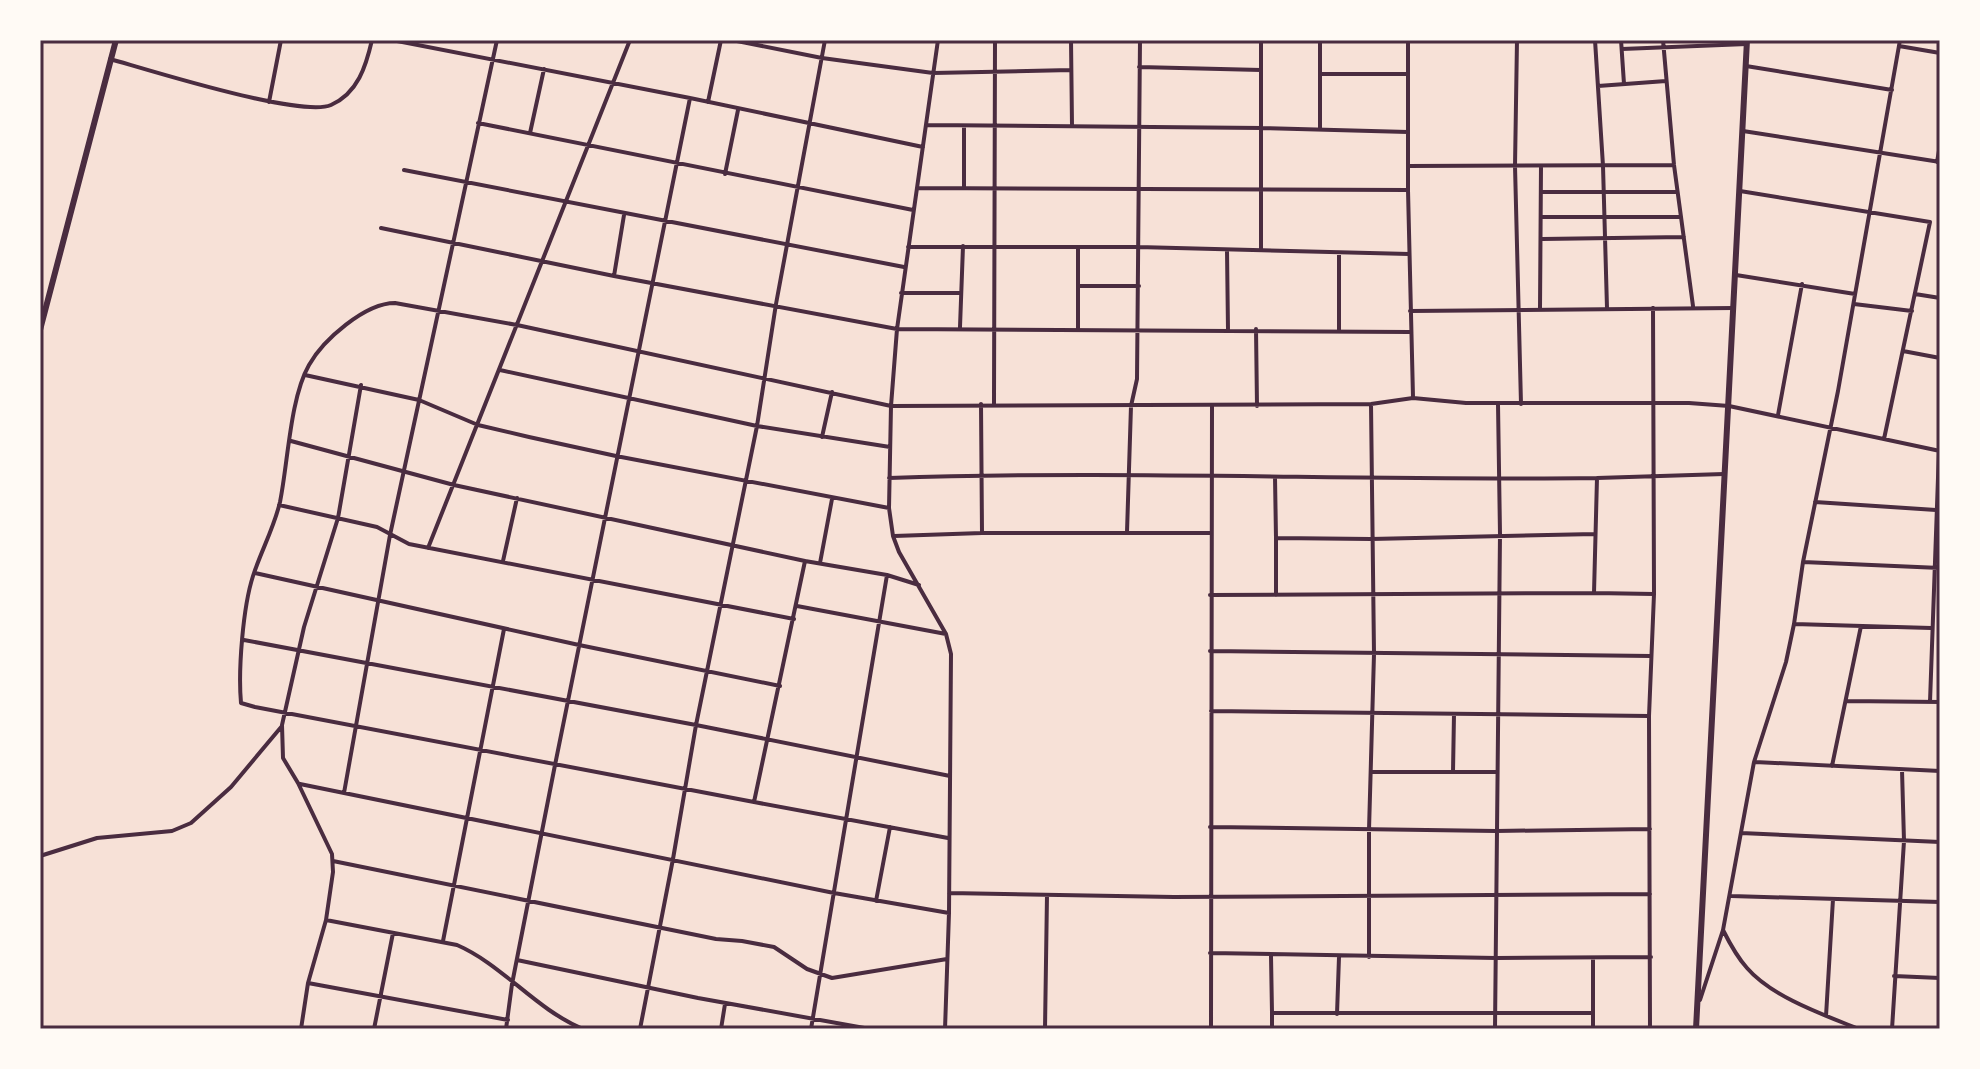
<svg xmlns="http://www.w3.org/2000/svg" width="1980" height="1069" viewBox="0 0 1980 1069" font-family="Karla,sans-serif">
  <style>
    .lines { fill: none; stroke-linecap: round; stroke-linejoin: round }
    .minor { stroke: #4a2c40; stroke-width: 4 }
    .tertiary { stroke: #4a2c40; stroke-width: 6 }
    .secondary { stroke: #4a2c40; stroke-width: 6 }
    .neatline { fill: none; stroke: #4a2c40; stroke-width: 3 }
  </style>
  <rect width="100%" height="100%" fill="#f7e1d7"/>
  <g class="lines">
    <path class="minor" d="M392,40L690,98L923,147
      M732,40L822,58L933,73L1071,70
      M938,40L897,329L891,406L889,508L893,536L899,552L946,634L951,654L949,913L945,1029
      M1071,40L1072,126
      M1261,40V250
      M1320,40V129
      M1408,40V190L1413,397
      M1517,40L1515,166L1521,404
      M1595,40L1603,166L1607,308
      M1621,40L1624,84
      M1663,40L1674,165L1693,306
      M1899,46L1940,53
      M1622,49L1747,44
      M110,59C149,70 301,118 331,105C358,93 366,66 372,40
      M1746,66L1892,90
      M1139,67L1261,70
      M1320,74H1408
      M1598,86L1666,81
      M269,102L281,40
      M708,102L721,40
      M478,123L913,210
      M927,125L1262,128L1408,132
      M1743,131L1940,162
      M530,133L544,69
      M1937,162L1940,145
      M1408,166L1673,165
      M404,170L904,267
      M725,174L738,110
      M917,188L1408,190
      M964,188V127
      M1740,191L1930,222L1884,439
      M1541,192H1677
      M1541,217H1681
      M381,228L614,276L897,329L1410,332
      M1542,239L1684,237
      M908,247H1138L1409,254
      M1227,250L1228,330
      M1736,275L1855,294
      M614,276L624,215
      M1078,286H1139
      M901,293H961
      M1915,294L1940,298
      M1854,304L1912,311
      M1540,309L1541,166
      M1410,311L1734,308
      M960,327L963,246
      M1078,328V247
      M1256,329L1257,406
      M1339,330V253
      M1903,351L1940,358
      M500,370L757,426L890,447
      M305,375L419,400L478,425L529,437L616,456L889,508
      M361,385L338,518L304,627L282,725L283,758L298,783L332,854L333,872L326,920L457,945C503,965 535,1009 583,1029
      M981,404L982,533
      M994,404L995,40
      M1778,415L1802,284
      M822,437L832,392
      M291,441L454,485L805,561L754,802L255,707L241,703C238,670 243,607 253,576C261,551 274,528 280,502C288,463 290,398 309,365C323,340 365,303 395,303L517,325L891,406L1371,404L1413,398L1466,403H1689L1729,406L1940,451
      M1275,477L1276,538L1371,539L1595,534
      M889,478C1125,470 1361,481 1597,478
      M1815,502L1936,510
      M279,505L377,527L409,544L794,619
      M1127,532L1131,406L1137,379L1140,40
      M894,536L982,533H1211
      M1276,538V595
      M428,548L630,40
      M503,561L517,498
      M805,561L887,575L919,585
      M1803,562L1940,568
      M820,563L832,499
      M255,573L579,645L780,686
      M1654,594L1594,593L1597,478L1724,474
      M1210,595L1594,593
      M797,606L946,634
      M1794,624L1931,628
      M244,640L696,725L950,776
      M1210,651L1651,656
      M1846,701L1940,702
      M1930,702L1939,450
      M1211,711L1649,716
      M1755,762L1940,771
      M1832,766L1861,626
      M1371,772H1496
      M1453,772L1454,714
      M300,784L834,893L949,913
      M344,793L390,535L497,40
      M754,802L948,838
      M1210,827L1496,831L1650,829
      M1741,833L1940,842
      M40,856L97,838L172,831L191,823L231,787L282,726
      M333,861L716,939L742,941L774,947L807,969L832,978L947,959
      M949,893L1174,897L1650,894
      M1731,896L1940,902
      M876,901L890,827
      M1723,930C1730,944 1737,957 1747,968C1772,997 1824,1015 1859,1029
      M443,941L504,629
      M1210,953L1496,958L1651,957
      M1271,956L1272,1013
      M1369,957V830L1374,654L1371,404
      M517,960L698,998L870,1029
      M1894,976L1940,978
      M308,983L508,1020
      M1700,1000L1723,930L1754,762L1786,662L1794,624L1803,562L1838,391L1900,40
      M1593,1013V958
      M1337,1014L1339,957
      M1826,1016L1833,899
      M301,1029L308,983L326,920
      M374,1029L393,933
      M506,1029L512,984L555,765L690,98
      M640,1029L673,859L696,725L757,426L776,304L825,40
      M721,1029L725,1004
      M811,1029L887,575
      M1045,1029L1047,895
      M1211,1029L1212,406
      M1272,1029V1013H1593V1029
      M1495,1029L1500,534L1498,404
      M1650,1029L1649,716L1654,594L1653,308
      M1892,1029L1904,841L1902,770"/>
    <path class="tertiary" d="M40,330L116,40"/>
    <path class="secondary" d="M1696,1029L1747,40"/>
  </g>
  <rect width="1980" height="1069" fill="none" stroke="#fffaf5" stroke-width="84"/>
  <rect x="42" y="42" width="1896" height="985" class="neatline"/>
</svg>
